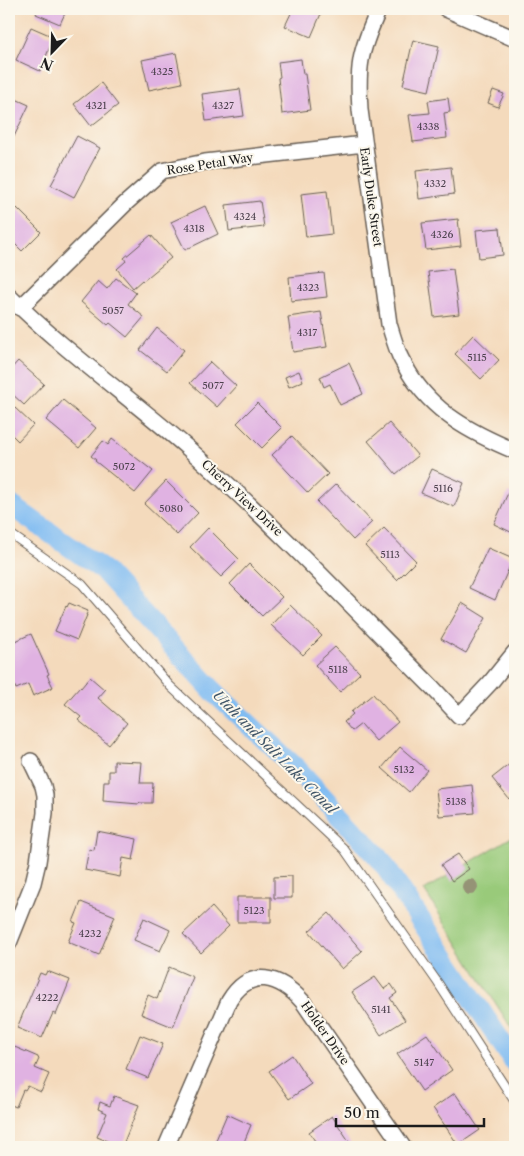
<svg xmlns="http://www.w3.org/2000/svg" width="524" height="1156" viewBox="0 0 524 1156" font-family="'Libre Caslon Text',serif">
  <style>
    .green { fill: #99ca7a; stroke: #5a734b }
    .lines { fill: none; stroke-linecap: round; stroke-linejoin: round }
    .canal { stroke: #80bcf2; stroke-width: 21 }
    .building { fill: #e0b2e2 }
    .service-casing { stroke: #685e54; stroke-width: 10 }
    .minor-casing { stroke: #685e54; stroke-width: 18 }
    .service { stroke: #fff; stroke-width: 8 }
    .minor { stroke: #fff; stroke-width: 15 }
    .tree { fill: #959376 }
    .labels { text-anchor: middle; stroke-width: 4; stroke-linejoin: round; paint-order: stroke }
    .number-label { font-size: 10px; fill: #4d424e }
    .street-label { font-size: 12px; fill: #1c1c1c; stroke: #fbf7ec }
    .water-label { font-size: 14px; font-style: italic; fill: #3f5467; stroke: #fbf7ec }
  </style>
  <rect width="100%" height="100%" fill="#fbf7ec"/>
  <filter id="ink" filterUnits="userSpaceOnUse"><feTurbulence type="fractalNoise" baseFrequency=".02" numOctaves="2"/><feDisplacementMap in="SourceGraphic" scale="10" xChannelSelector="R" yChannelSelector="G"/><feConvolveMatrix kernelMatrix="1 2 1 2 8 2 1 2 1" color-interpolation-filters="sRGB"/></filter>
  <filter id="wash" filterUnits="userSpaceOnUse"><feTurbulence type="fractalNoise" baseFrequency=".0096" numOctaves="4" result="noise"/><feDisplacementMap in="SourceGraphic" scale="20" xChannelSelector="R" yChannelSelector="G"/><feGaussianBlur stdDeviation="1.12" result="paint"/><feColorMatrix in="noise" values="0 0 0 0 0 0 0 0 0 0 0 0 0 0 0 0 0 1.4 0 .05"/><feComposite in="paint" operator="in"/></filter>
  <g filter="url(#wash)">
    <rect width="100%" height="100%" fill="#f4dabc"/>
    <path class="green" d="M515,835V1034L424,890Z"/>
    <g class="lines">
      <path class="canal" d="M9,504L103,570L216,694L298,770L381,860L515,1063"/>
    </g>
    <g id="blocks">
      <path class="building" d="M38,9H67L60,24L36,14Z
        M293,9H323L311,37L285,26Z
        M31,27L54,37L40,71L16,60Z
        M413,40L439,46L429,91L403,85Z
        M176,53L182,83L149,90L142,60Z
        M301,59L303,74H305L310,110L282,114L278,78L280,77L278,62Z
        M101,83L118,105L91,126L74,104Z
        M240,89L244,116L206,121L202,94Z
        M493,90L504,94L498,107L488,103Z
        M9,96L29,105L11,143L9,142Z
        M448,98L450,112L444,113L447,138L413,142L409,115L430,113L428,101Z
        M77,136L100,148L74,197L51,185Z
        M451,167L454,194L419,199L416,171Z
        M327,191L332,234L306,237L301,194Z
        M260,201L264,227L229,231L226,205Z
        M205,206L218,234L185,250L171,222Z
        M17,208L41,232L22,251L9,238V216Z
        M458,219L461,246L426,250L422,223Z
        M500,228L503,255L479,258L476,230Z
        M151,235L171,258L143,281L142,280L133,288L117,269L126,261L124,258Z
        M453,269L459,314L434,317L428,272Z
        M324,273L327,297L291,301L289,277Z
        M116,278L136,293L128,304L144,317L127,337L110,323L108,325L81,302L98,281L107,289Z
        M321,312L327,347L293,352L288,317Z
        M157,328L184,350L167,371L140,350Z
        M473,335L499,360L481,379L455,354Z
        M18,361L44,384L24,405L9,391V371Z
        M210,362L236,386L217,407L190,383Z
        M349,363L363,394L340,405L330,384L324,387L320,377Z
        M299,371L303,381L289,387L285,377Z
        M63,400L96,428L79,448L46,420Z
        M257,403L282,428L262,448L237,423Z
        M14,407L33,425L18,441L9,432V413Z
        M389,423L418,456L396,474L368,441Z
        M292,436L328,474L308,493L272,455Z
        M112,439L153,471L135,493L95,461L96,460L91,456L103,441L108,445Z
        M432,469L464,483L454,507L421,493Z
        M166,481L198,513L177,535L144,504Z
        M336,484L372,522L353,540L317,502Z
        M508,493L515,496V534L494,524Z
        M208,528L239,559L221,577L190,547Z
        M384,528L416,561L397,580L365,546Z
        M488,548L513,559L495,600L469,588Z
        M249,564L282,597L262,616L230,584Z
        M69,603L88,611L86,615H87L77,640L55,631L66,606L67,607Z
        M462,603L486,618L466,653L441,639Z
        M290,605L322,636L303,655L271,625Z
        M31,634L49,674L47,675L53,687L33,696L28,684L16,689L9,673V644Z
        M335,647L360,673L340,692L315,665Z
        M90,677L105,690L98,698L127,723L109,745L78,720L81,717L65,704L80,687L81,688Z
        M373,694L398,722L376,741L361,724L352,731L344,722L353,714L351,712Z
        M400,747L427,770L409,792L382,768Z
        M515,760V793L509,799L492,778Z
        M114,761L142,762L140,783H153L152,803H140L139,804L103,801L104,781H109V771H114Z
        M472,785L475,813L439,816L436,789Z
        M97,831L137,839L133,860L123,858L120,877L85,870L89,849L94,850Z
        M458,854L469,869L452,881L441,865Z
        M292,876V898H274V877Z
        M237,897H271V922H237Z
        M81,902L115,916L99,955L68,942L76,923L73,922Z
        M212,907L229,926L201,953L183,934Z
        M329,913L362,951L342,969L309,931Z
        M144,918L170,930L160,951L134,940Z
        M169,967L193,977L173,1027L141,1014L148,995L157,999Z
        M47,971L70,980L56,1015L53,1013L42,1038L17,1028L40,973L45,975Z
        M375,977L384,989L391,984L397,993L390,998L405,1020L381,1035L352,992Z
        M427,1034L452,1070L422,1091L397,1054Z
        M140,1035L163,1044L148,1078L126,1069Z
        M10,1045L38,1057V1058L39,1059L35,1068L49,1074L41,1092L28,1086L25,1091L23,1090L16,1107L9,1104V1048Z
        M292,1055L311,1084L289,1099L269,1071Z
        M455,1093L480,1130L458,1145L433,1108Z
        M114,1096L139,1105L122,1147L97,1137L107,1113L98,1109L100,1102L110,1106Z
        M227,1114L251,1125L244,1142L253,1145L252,1147H213Z
        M332,1116L353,1147H305L315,1141L309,1132Z"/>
    </g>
  </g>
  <g filter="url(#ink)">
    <use href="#blocks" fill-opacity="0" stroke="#685e54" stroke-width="1"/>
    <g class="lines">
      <g class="service-casing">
        <path id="service" d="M9,533L82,584L170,686L344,849L438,983L515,1102"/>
      </g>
      <g class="minor-casing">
        <path id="minor" d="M379,9C372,25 364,42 361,60C358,77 359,94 360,110L389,324C392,334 395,344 399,354C401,360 405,365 408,371C433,413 472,433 515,451
          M446,9L515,39
          M9,296C65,352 131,398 190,450C275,525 353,608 433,688L459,716L490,683L515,652
          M20,308L126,203L162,171L205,162L364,144
          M9,943L33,883L38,862L45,813V795L43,786L31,761
          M166,1147L229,1001C250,966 280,976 303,1002L403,1147"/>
      </g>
      <use href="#service" class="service"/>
      <use href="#minor" class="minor"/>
    </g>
    <circle class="tree" cx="470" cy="887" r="8"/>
  </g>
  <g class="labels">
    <g class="number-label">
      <text x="162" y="75">4325</text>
      <text x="96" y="109">4321</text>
      <text x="223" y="109">4327</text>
      <text x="428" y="130">4338</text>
      <text x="435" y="187">4332</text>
      <text x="245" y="220">4324</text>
      <text x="194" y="232">4318</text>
      <text x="442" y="238">4326</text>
      <text x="308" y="291">4323</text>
      <text x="113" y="314">5057</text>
      <text x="307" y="336">4317</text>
      <text x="477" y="361">5115</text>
      <text x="213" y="389">5077</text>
      <text x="124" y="470">5072</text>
      <text x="443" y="492">5116</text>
      <text x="171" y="512">5080</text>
      <text x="390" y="558">5113</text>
      <text x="338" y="673">5118</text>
      <text x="404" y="773">5132</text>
      <text x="456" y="805">5138</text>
      <text x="254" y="914">5123</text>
      <text x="90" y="937">4232</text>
      <text x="47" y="1001">4222</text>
      <text x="381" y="1013">5141</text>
      <text x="424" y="1066">5147</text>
    </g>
    <g class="street-label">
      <text transform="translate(210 164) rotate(-9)" y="4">Rose Petal Way</text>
      <text transform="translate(371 197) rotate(82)" y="4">Early Duke Street</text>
      <text transform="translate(242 498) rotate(43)" y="4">Cherry View Drive</text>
      <text transform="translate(325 1033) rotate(55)" y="4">Holder Drive</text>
    </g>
    <g class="water-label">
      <text transform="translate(275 752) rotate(45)" y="5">Utah and Salt Lake Canal</text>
    </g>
  </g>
  <rect width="524" height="1156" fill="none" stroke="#fbf7ec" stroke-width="30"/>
  <g transform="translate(52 52) rotate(203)" stroke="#fbf7ec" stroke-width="4" paint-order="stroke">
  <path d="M0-4L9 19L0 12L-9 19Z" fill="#1c1c1c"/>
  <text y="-8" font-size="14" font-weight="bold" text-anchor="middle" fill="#1c1c1c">N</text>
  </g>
  <path d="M336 1118v8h148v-8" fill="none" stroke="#1c1c1c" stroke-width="2.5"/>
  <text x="344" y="1118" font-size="15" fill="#1c1c1c" stroke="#fbf7ec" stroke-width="4" paint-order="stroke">50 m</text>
</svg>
